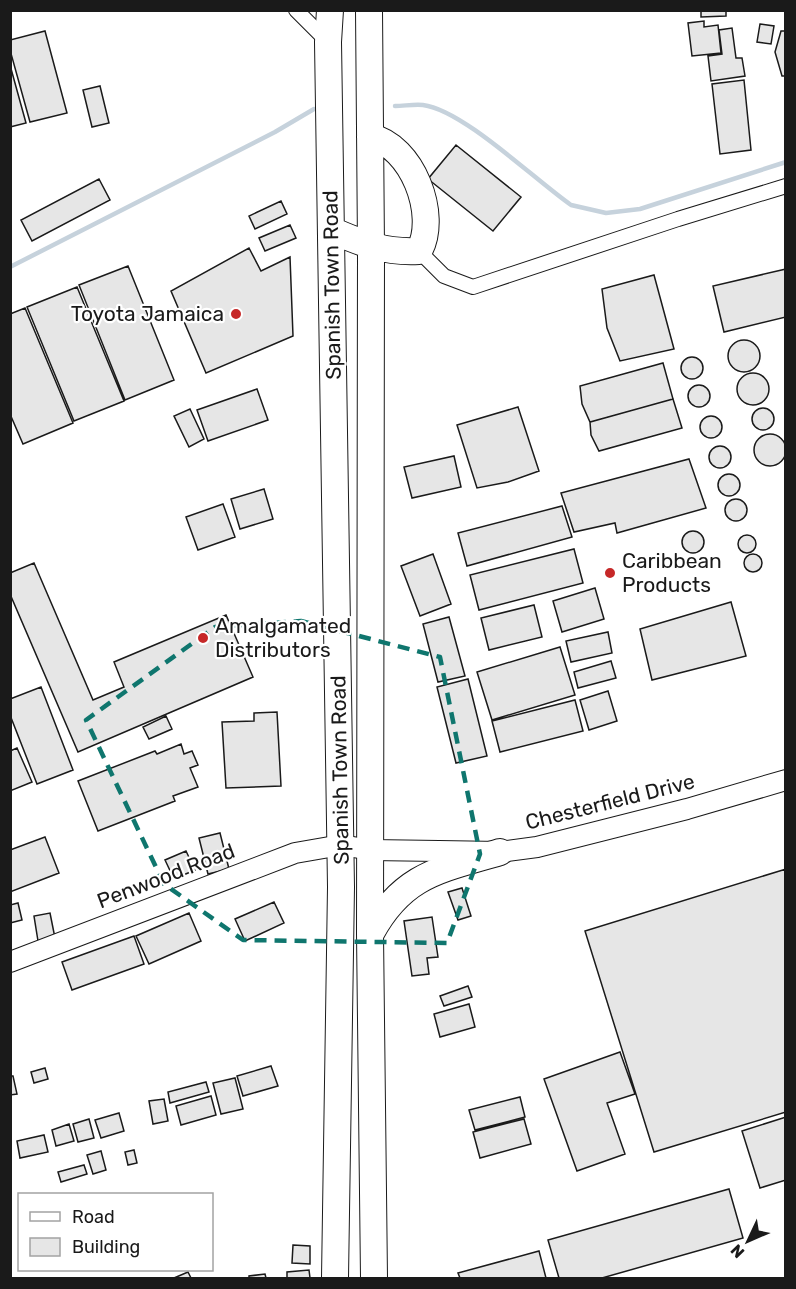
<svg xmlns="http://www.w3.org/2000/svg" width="796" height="1289" viewBox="0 0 796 1289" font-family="Rubik,sans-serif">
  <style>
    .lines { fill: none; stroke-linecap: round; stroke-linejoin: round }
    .stream { stroke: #c6d2dc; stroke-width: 4.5 }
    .building { fill: #e6e6e6; stroke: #1a1a1a; stroke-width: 1.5 }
    .street-casing { stroke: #1a1a1a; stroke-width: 16 }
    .secondary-casing { stroke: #1a1a1a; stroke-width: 22 }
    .highway-casing { stroke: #1a1a1a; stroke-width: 28 }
    .street { stroke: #fff; stroke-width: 14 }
    .secondary { stroke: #fff; stroke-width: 20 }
    .highway { stroke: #fff; stroke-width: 26 }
    .marked { fill: none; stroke: #0f766e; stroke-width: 4.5; stroke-dasharray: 12 8; stroke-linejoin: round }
    .poi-dot { fill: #c62828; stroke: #fff; stroke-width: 2 }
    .labels { text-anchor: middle; stroke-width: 4.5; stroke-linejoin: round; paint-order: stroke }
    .street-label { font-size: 21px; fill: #1a1a1a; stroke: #fff }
    .poi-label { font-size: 21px; fill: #1a1a1a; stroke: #fff; text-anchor: start }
  </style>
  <rect width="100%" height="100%" fill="#fff"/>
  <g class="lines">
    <path class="stream" d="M395,106C404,106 414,104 423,105C463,110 535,180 571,205L606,213L640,209L786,162
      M10,267L275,132L314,109"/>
  </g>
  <path class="building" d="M701,10H726V16L701,17Z
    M704,21V27L718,25L721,53L692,56L688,23Z
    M760,24L774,26L771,44L757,42Z
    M732,28L736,58H742L745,76L711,81L708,56L722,54L719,30Z
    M45,31L67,113L30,122L10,50V40Z
    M781,31H786V76H782L775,52Z
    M10,65L26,123L10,127Z
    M744,80L751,150L720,154L712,84Z
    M100,86L109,123L92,127L83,90Z
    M456,145L521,197L493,231L428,179Z
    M99,179L110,200L32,241L21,220Z
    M281,201L287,214L255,229L249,216Z
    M290,225L296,238L265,251L259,238Z
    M249,248L261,271L290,257L293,336L206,373L171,291Z
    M128,266L174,380L125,400L79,285Z
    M786,269V317L724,332L713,286Z
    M654,275L674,349L620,361L607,328L602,289Z
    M77,287L124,401L74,421L27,307Z
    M25,308L73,423L23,444L10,414V314Z
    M728 356a16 16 0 1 1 32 0a16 16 0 1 1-32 0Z
    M681 368a11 11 0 1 1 22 0a11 11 0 1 1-22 0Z
    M663,363L673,399L590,422L582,404L580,386Z
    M737 389a16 16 0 1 1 32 0a16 16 0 1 1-32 0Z
    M688 396a11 11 0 1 1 22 0a11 11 0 1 1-22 0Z
    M257,389L268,420L208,441L197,410Z
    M673,399L682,428L599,451L591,435L590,422Z
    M518,407L539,471L508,482L477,488L457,425Z
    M752 419a11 11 0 1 1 22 0a11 11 0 1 1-22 0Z
    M190,409L204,439L189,447L174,416Z
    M700 427a11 11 0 1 1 22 0a11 11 0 1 1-22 0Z
    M754 450a16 16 0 1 1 32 0a16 16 0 1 1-32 0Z
    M709 457a11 11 0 1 1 22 0a11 11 0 1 1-22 0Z
    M454,456L461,487L412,498L404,467Z
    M689,459L706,508L617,533L615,523L574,532L561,493Z
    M718 485a11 11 0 1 1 22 0a11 11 0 1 1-22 0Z
    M264,489L273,519L240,529L231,499Z
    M725 510a11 11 0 1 1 22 0a11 11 0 1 1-22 0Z
    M223,504L235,537L198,550L186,517Z
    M562,506L572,537L467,566L458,533Z
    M682 542a11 11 0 1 1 22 0a11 11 0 1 1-22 0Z
    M738 544a9 9 0 1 1 18 0a9 9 0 1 1-18 0Z
    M574,549L583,583L479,610L470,575Z
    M433,554L451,604L420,616L401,566Z
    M744 563a9 9 0 1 1 18 0a9 9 0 1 1-18 0Z
    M34,563L93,700L124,687L114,662L226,615L253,677L78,752L10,594V573Z
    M595,588L604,619L562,632L553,601Z
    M731,602L746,656L652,680L640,629Z
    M534,605L542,637L489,650L481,618Z
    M449,617L465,676L438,682L423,624Z
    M608,632L612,653L571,662L566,641Z
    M560,647L575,695L492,720L477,672Z
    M611,661L616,678L578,688L574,672Z
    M468,679L487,756L456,763L437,687Z
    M41,687L73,770L37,784L10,715V699Z
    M608,691L617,721L589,730L580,700Z
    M575,700L583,731L500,752L492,721Z
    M277,712L281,786L226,788L222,722L254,721V713Z
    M166,716L172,729L149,739L143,727Z
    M181,744L184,754L192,751L198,765L190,768L198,787L173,796L175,801L98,831L78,781L155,751L157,754Z
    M17,748L32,782L10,791V751Z
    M220,833L229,869L208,874L199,838Z
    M45,837L59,873L10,892V850Z
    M186,851L195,870L174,879L165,860Z
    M786,869V1112L654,1152L585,931Z
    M462,888L471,916L458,920L448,892Z
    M274,902L284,923L245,941L235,919Z
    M18,903L22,920L10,923V905Z
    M50,913L55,938L38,941L34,916Z
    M189,913L201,941L149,964L136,936Z
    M432,917L438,957L427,958L429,974L412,976L404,921Z
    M134,936L144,964L72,990L62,962Z
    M468,986L472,997L444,1006L440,996Z
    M469,1004L475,1027L440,1037L434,1014Z
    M620,1052L635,1094L607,1103L625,1154L577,1171L544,1079Z
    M271,1066L278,1086L243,1096L237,1076Z
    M45,1068L48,1079L34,1083L31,1072Z
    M10,1076H13L17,1094L10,1095Z
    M235,1078L243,1109L221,1114L213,1083Z
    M206,1082L209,1092L170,1103L168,1092Z
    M211,1096L216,1115L181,1125L176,1106Z
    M520,1097L525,1117L475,1130L469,1110Z
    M164,1099L168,1121L153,1124L149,1101Z
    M119,1113L124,1131L101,1138L95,1120Z
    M786,1117V1180L760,1188L742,1131Z
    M89,1119L94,1138L78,1142L73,1124Z
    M524,1119L531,1144L480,1158L473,1132Z
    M69,1124L74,1141L56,1146L52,1130Z
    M44,1135L48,1152L20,1158L17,1141Z
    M134,1150L137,1163L128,1165L125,1152Z
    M101,1151L106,1170L93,1174L87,1155Z
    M84,1165L87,1174L61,1182L58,1172Z
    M729,1189L743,1238L602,1278H559L548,1240Z
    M293,1245L310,1246V1264L292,1263Z
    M539,1251L546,1278H460L458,1273Z
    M309,1270L310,1278H287V1272Z
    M188,1272L191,1278H174Z
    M265,1274L266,1278H249V1276Z"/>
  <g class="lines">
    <g class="street-casing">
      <path id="street" d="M296,10L328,42
        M419,251L444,276L473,287L678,219L786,186"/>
    </g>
    <g class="secondary-casing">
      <path id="secondary" d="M10,962L295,853L341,845L371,850L439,851L500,852L537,847L687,809L786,780"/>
    </g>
    <g class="highway-casing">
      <path id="highway" d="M330,10L328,42L341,887L335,1278
        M369,10L371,248L370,934L374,1278
        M331,230C361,243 385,253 419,251C439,215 412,145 370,137
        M371,933C403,874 440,870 500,852"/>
    </g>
    <use href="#street" class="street"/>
    <use href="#secondary" class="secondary"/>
    <use href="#highway" class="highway"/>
  </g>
  <path class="marked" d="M301,621L440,657L480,854L447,943L243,940L164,884L86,720L215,627Z"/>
  <g class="poi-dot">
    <circle cx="236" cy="314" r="6"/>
    <circle cx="610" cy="573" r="6"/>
    <circle cx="203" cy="638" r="6"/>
  </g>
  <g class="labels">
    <g class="street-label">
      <text transform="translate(332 285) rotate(-91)" y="7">Spanish Town Road</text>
      <text transform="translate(340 770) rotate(-91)" y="7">Spanish Town Road</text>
      <text transform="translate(610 802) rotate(-14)" y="7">Chesterfield Drive</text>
      <text transform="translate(166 876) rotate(-21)" y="7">Penwood Road</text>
    </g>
    <g class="poi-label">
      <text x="224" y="321" text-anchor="end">Toyota Jamaica</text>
      <text x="622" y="568">Caribbean<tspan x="622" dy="24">Products</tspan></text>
      <text x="215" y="633">Amalgamated<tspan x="215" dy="24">Distributors</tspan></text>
    </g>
  </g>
  <rect width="796" height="1289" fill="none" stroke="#1a1a1a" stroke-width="24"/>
  <rect x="18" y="1193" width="195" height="78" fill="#ffffff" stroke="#a3a3a3" stroke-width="1.5"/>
  <rect x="30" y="1212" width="30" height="9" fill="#ffffff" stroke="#a3a3a3" stroke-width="1.5"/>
  <text x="72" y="1223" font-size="18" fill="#1a1a1a">Road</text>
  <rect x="30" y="1238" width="30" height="18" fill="#e6e6e6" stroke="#a3a3a3" stroke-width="1.5"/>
  <text x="72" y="1253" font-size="18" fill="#1a1a1a">Building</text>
  <g transform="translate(748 1241) rotate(226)" stroke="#ffffff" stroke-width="4.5" paint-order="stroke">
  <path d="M0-4.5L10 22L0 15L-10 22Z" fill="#1a1a1a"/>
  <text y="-9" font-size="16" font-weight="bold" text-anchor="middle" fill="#1a1a1a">N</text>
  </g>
</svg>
